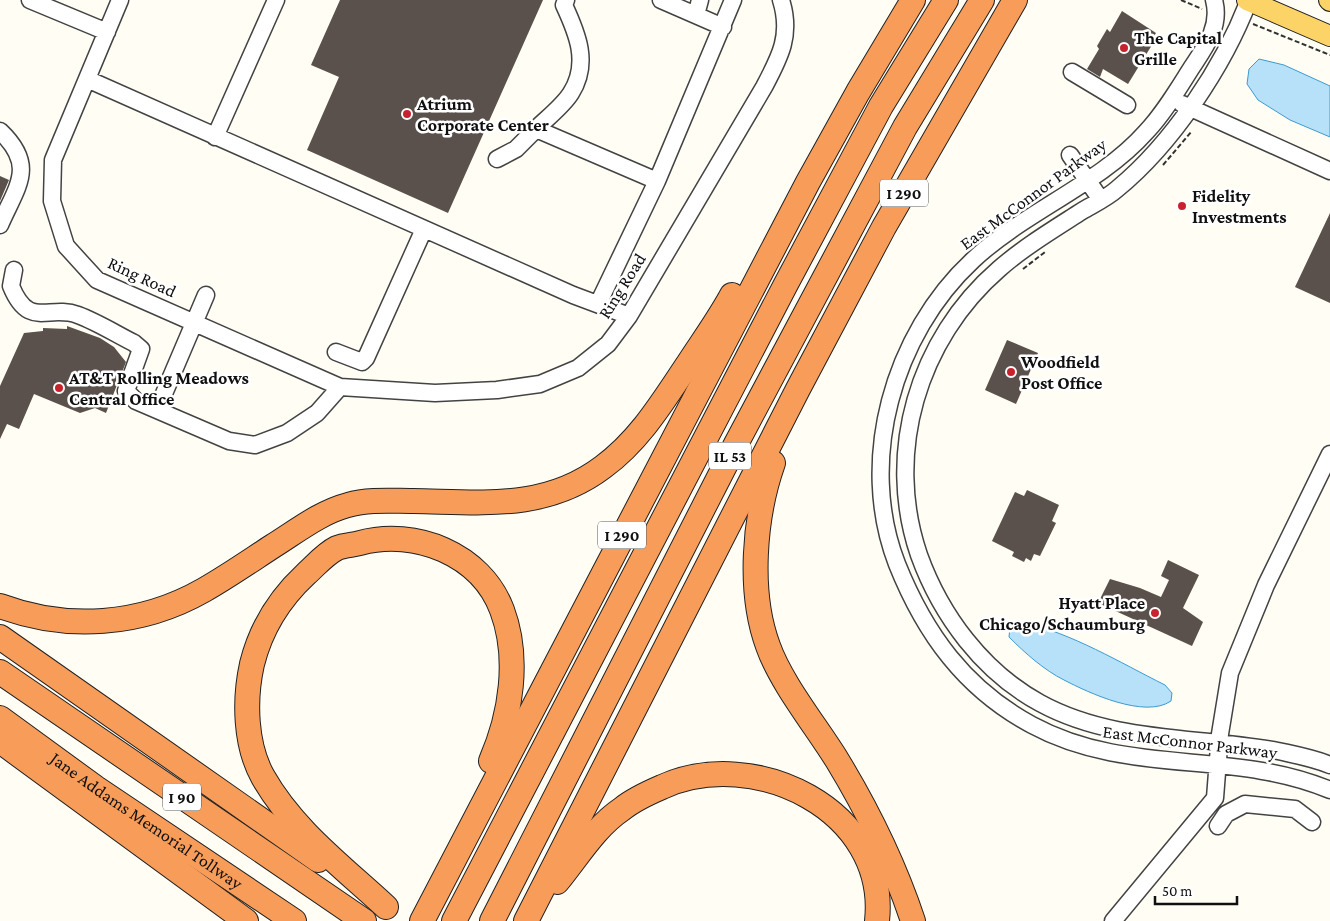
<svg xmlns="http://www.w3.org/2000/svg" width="1330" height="921" viewBox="0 0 1330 921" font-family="'Crimson Pro',serif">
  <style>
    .water { fill: #b7e1f8; stroke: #3c9ad1 }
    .building { fill: #5a514c }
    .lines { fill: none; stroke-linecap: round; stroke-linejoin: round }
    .minor-casing { stroke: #434343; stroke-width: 19 }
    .major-casing { stroke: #212121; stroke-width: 22 }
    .highway-casing { stroke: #212121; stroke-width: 26 }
    .path { stroke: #323232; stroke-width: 2; stroke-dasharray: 5 2.5; stroke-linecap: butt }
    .minor { stroke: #fff; stroke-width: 16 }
    .major { stroke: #fbd367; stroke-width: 20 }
    .highway { stroke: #f89d59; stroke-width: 24 }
    .poi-dot { fill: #c6232f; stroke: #fff; stroke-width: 2 }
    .labels { text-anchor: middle; stroke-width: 5; stroke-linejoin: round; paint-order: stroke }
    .shield { fill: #fff; stroke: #585858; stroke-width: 1 }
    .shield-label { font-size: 16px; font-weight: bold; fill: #101010 }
    .poi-label { font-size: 18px; font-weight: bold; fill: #101010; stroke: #fff; text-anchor: start }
    .street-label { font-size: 18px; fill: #101010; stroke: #fff }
  </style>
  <rect width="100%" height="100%" fill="#fffdf4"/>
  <path class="water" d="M1259,59L1284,65L1330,86V137L1290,120L1258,100L1247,84L1249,69Z
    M1023,622C1073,634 1119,662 1165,685L1172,693L1171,701C1145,719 1089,693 1064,680C1044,670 1025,653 1009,637L1010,627Z"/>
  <path class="building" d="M340,0H543L448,213L307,150L339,77L311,65Z
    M1122,11L1156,33L1152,39L1155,40L1128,84L1103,69L1100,77L1087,69L1099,49L1097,46L1107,29L1110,32Z
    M0,176L9,180L0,201Z
    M1330,213V303L1295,287Z
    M67,326L100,338L114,347L126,362L106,413L95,408L80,413L34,394L19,429L7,424L0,439V386L24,333L43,331V328L67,329Z
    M1007,340L1038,353L1016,404L985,390Z
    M1027,490L1059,505L1052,521L1056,523L1040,556L1034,554L1031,561L1026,558L1024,562L1012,556L1014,552L992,541L1015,492L1024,496Z
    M1168,560L1199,575L1183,608L1203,622L1192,646L1098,603L1110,579L1140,588L1161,597L1169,580L1161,576Z"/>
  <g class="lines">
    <g class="minor-casing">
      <path id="minor" d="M30,0L107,32
        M120,0L53,160L52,201L66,246L97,280L340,387L435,393L497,390L540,384L578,368L608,344L629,316L764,87C780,57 792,35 781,0
        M566,0L564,5C577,33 590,63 571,93C563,106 547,118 536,129L657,181
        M661,0L723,27
        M1214,0C1221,26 1206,46 1192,67C1178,89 1164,113 1146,132C1100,184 1024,212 973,260C893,334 857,461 897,564C925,634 965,689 1032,725C1128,777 1233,749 1330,790
        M1249,0C1224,66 1172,144 1117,189C1107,198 1094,204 1082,211C1054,229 1024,247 999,269C918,339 884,453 919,555C941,616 983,672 1040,703C1113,743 1199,736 1278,751C1296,755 1313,758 1330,765
        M696,15L700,0
        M1072,72L1127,105
        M87,79L573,295L629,316
        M1182,104L1330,171
        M0,131C37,166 17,186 0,225
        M215,137L276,0
        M1070,155L1101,200
        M497,159L516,149L536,129
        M14,270L11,286C29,330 48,304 78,315C97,322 116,334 134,343L141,349L126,391L136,401L229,441L255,445L287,433L317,413L340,387
        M598,304L657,181L733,0
        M336,352L362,362L366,358L424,229
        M157,410L206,295
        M1218,826L1226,814L1245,804L1295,809L1312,822
        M1113,921L1215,798L1220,734L1230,673L1266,585L1330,454"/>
    </g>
    <g class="major-casing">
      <path id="major" d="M1247,0L1330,36
        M1329,0L1330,1"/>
    </g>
    <g class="highway-casing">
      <g id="highway">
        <path d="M773,463C754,517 748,592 768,646C781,683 816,726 837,760C868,811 894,864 913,921"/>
        <path d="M0,606C67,631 141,626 204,590C227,577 250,561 273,546C297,531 321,512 348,505C369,499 391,501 413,501C481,502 545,511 603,467C640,440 663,401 688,364C703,341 719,319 732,295"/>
        <path d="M0,637L318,860"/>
        <path d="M0,672L364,921"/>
        <path id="s1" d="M0,718L96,788L294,921"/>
        <path d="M0,741L246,921"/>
        <path d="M557,882C577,858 595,827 622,809C633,800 648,793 662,787C754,745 889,810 877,921"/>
        <path d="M386,907C343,867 293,830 263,777C245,745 244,700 252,664C261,628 279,599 306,574C316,565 325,554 337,548C344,545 353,545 360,543C415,528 481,554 502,610C520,658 511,715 491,761"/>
        <path d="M422,921L808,182L858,92L913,0"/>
        <path d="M454,921L786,284L881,106L946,0"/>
        <path d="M492,921L736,444L905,127L982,0"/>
        <path d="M526,921L798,389L884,227L1015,0"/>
      </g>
    </g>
    <path class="path" d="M1181,0L1202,9
      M1253,24L1330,55
      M1163,165L1192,131
      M1023,269L1045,252"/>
    <use href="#minor" class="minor"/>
    <use href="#major" class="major"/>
    <use href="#highway" class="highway"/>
  </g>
  <g class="poi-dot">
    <circle cx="1124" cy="48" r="5"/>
    <circle cx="407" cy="114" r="5"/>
    <circle cx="1182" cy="206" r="5"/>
    <circle cx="1011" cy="372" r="5"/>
    <circle cx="59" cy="388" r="5"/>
    <circle cx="1155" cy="613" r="5"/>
  </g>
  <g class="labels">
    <g class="shield">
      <rect x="880" y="179.5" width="48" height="27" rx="4"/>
      <rect x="709" y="442.5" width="42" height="27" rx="4"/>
      <rect x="598" y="521.5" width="48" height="27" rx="4"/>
      <rect x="163" y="783.5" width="38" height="27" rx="4"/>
    </g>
    <g class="shield-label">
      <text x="904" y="199">I 290</text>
      <text x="730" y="462">IL 53</text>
      <text x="622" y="541">I 290</text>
      <text x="182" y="803">I 90</text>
    </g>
    <g class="poi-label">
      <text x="1134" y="44">The Capital<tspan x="1134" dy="21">Grille</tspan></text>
      <text x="417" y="110">Atrium<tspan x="417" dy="21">Corporate Center</tspan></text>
      <text x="1192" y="202">Fidelity<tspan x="1192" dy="21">Investments</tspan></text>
      <text x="1021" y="368">Woodfield<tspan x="1021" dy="21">Post Office</tspan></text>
      <text x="69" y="384">AT&amp;T Rolling Meadows<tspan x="69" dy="21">Central Office</tspan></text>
      <text x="1145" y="609" text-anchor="end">Hyatt Place<tspan x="1145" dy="21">Chicago/Schaumburg</tspan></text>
    </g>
    <g class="street-label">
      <text transform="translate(1033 194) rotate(-36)" y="6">East McConnor Parkway</text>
      <text transform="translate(142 277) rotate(25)" y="6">Ring Road</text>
      <text transform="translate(622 286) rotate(-58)" y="6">Ring Road</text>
      <text transform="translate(1190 742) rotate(7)" y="6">East McConnor Parkway</text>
      <text dy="6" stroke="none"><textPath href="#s1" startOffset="179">Jane Addams Memorial Tollway</textPath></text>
    </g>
  </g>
  <path d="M1155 896v8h82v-8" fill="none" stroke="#101010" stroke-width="2.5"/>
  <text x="1162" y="896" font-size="15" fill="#101010" stroke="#ffffff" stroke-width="4" paint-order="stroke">50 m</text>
</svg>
